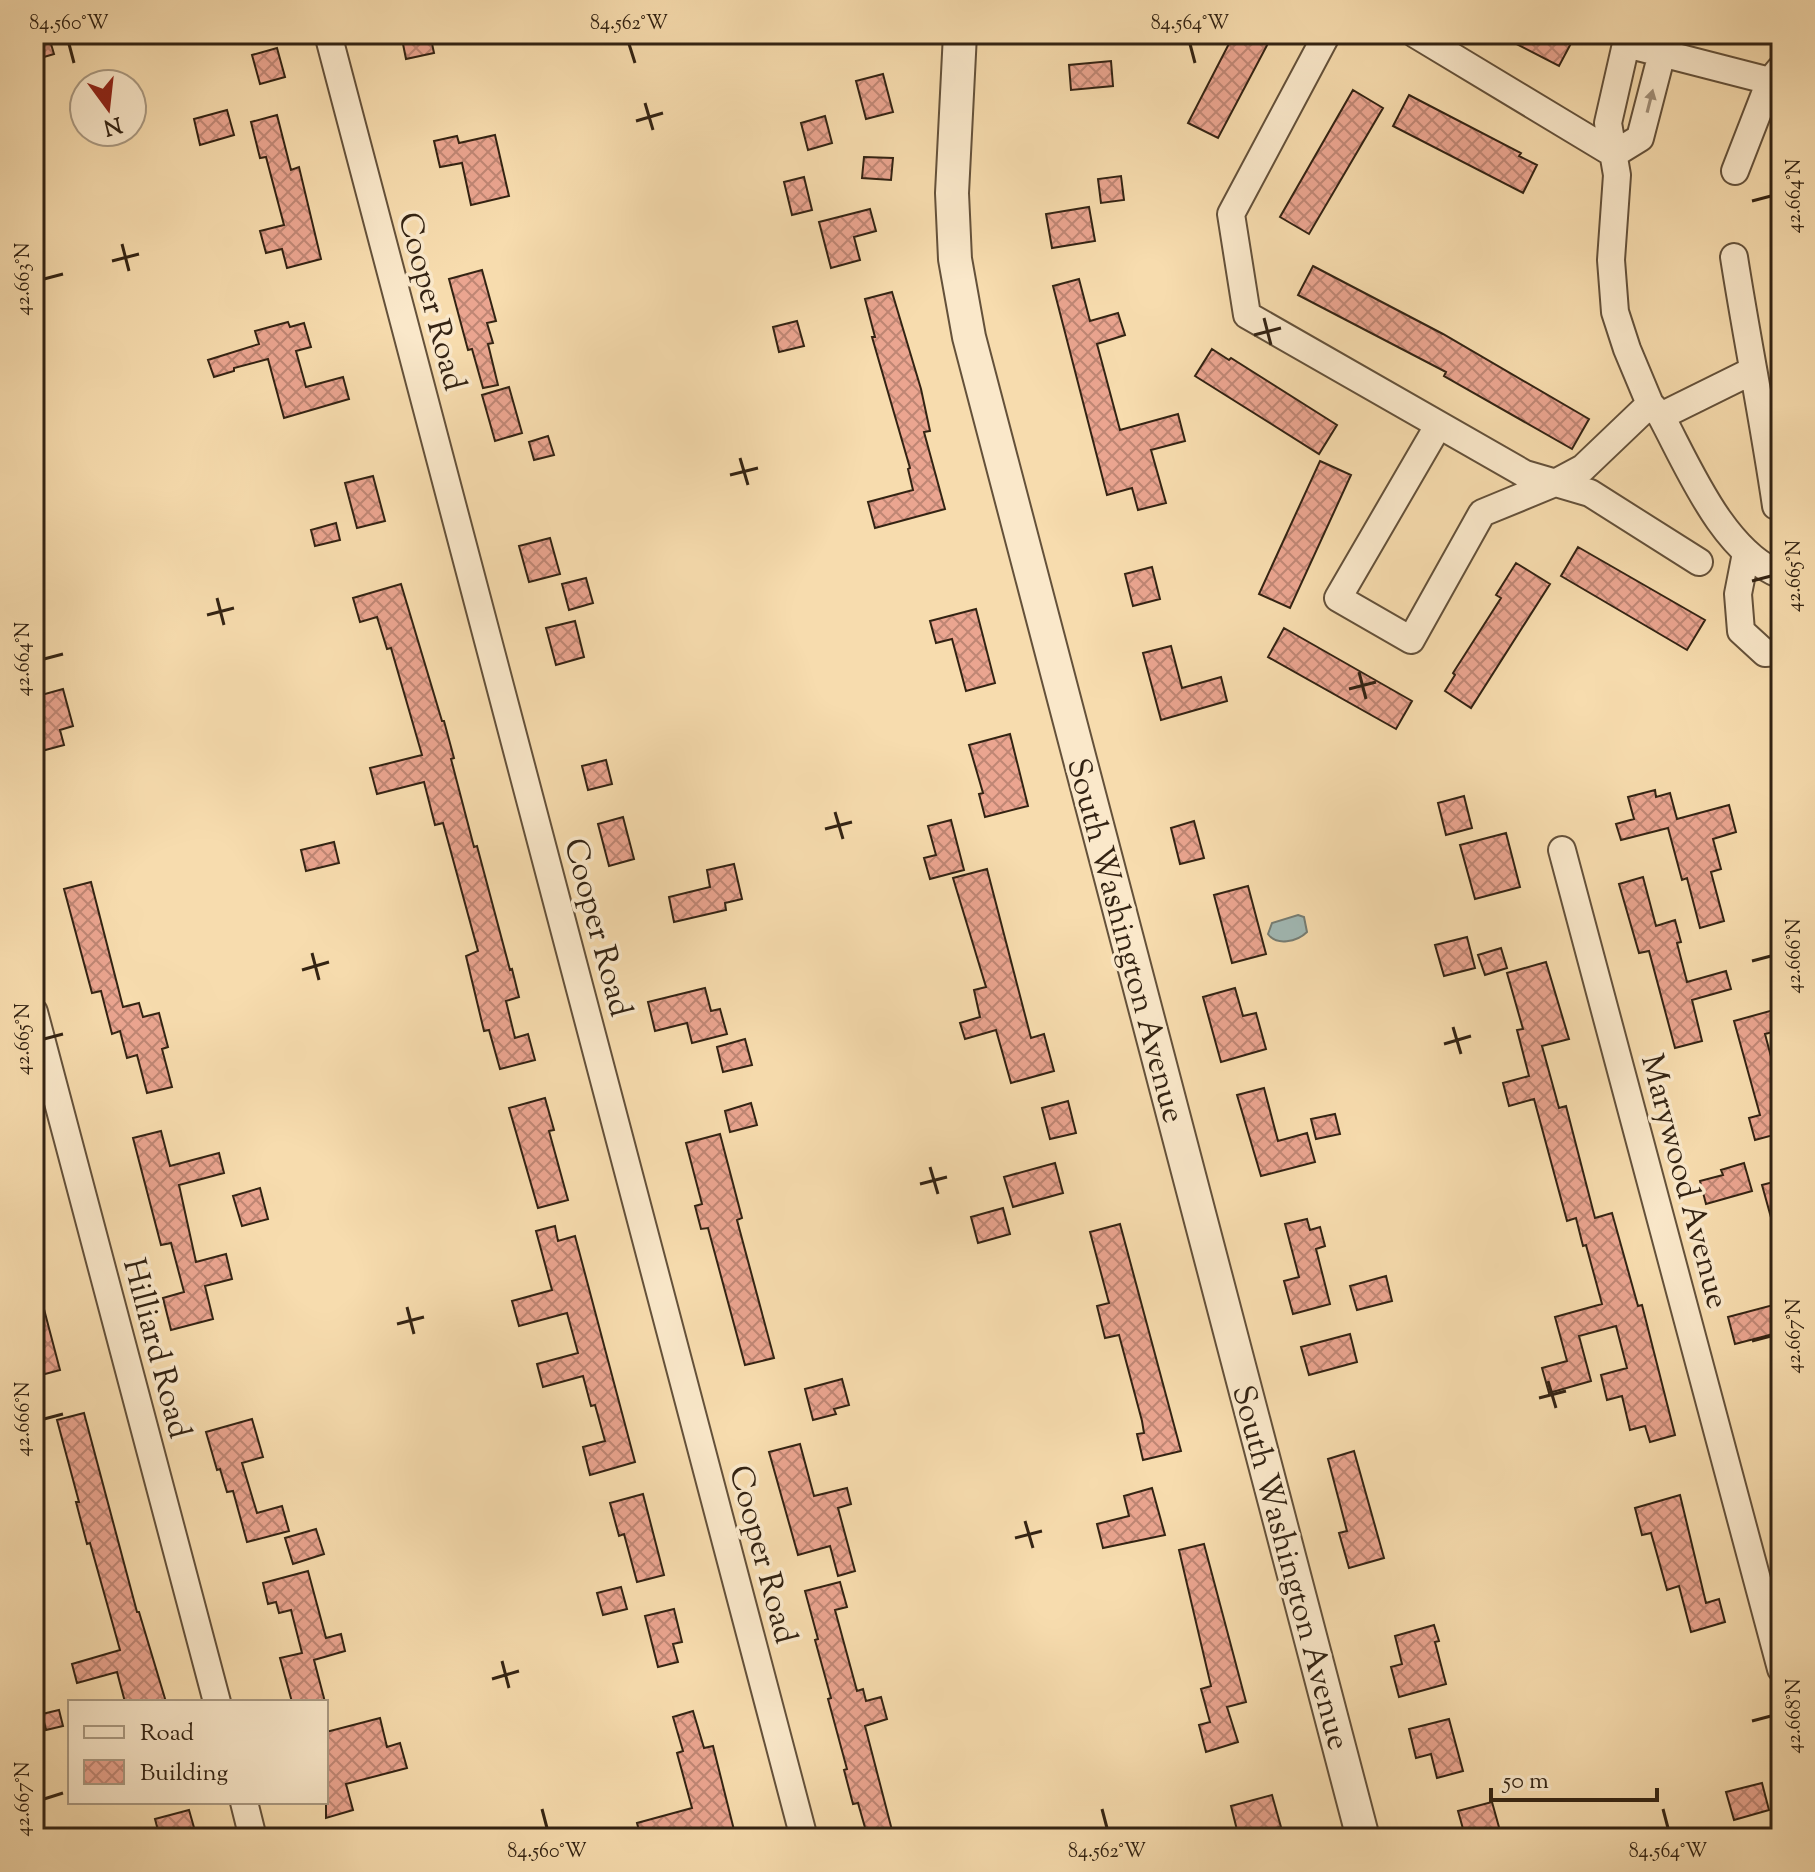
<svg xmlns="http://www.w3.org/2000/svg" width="1815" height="1872" viewBox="0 0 1815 1872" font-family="'Sorts Mill Goudy',serif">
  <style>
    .water { fill: #a1b9b5; stroke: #757d74; stroke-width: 2 }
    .building { fill: url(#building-cross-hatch); stroke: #332313; stroke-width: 2 }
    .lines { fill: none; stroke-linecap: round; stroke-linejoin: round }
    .minor-casing { stroke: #64513a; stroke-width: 30 }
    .tertiary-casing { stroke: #64513a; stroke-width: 36 }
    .minor { stroke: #fae8ca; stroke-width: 26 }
    .tertiary { stroke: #fae8ca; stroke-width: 32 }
    .oneway { fill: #a08f78 }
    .ticks { fill: none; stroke: #332313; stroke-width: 3 }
    .labels { text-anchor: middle; stroke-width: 7; stroke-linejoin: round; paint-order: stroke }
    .street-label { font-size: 32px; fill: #332313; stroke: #fae8ca }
    .neatline { fill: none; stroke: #332313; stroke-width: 3 }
    .ticks-label { font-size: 20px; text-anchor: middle; fill: #332313 }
  </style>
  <defs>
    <pattern id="building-cross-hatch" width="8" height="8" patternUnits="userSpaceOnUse" patternTransform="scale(2)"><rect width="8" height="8" fill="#eba590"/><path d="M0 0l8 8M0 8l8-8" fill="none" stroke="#bf8674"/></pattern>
  </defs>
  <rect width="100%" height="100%" fill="#f7dcae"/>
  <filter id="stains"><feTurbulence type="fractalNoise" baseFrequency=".0025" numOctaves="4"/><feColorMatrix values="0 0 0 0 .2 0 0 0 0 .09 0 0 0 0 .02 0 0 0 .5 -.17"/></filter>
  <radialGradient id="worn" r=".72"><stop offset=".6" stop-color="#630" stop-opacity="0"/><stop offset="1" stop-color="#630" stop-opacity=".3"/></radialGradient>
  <path class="water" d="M1298,915L1304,917L1307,932C1297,942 1276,946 1268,934L1272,923Z"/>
  <path class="building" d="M34,34H48L54,54L34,60Z
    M401,34H430L434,53L406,59Z
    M1234,34H1273L1218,138L1188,123Z
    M1497,34H1576L1559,66Z
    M277,48L285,77L260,84L252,55Z
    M1111,61L1113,86L1071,90L1069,65Z
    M883,74L893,112L866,119L856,81Z
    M1353,90L1383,108L1309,234L1280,217Z
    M1409,95L1521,153L1519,156L1537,165L1523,193L1393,126Z
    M227,110L234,135L200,145L194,119Z
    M277,115L291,170L299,167L321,259L287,268L282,249L266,253L260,231L284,225L266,157L260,158L251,122Z
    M825,116L832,143L808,150L801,123Z
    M495,135L509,196L471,205L462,163L440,167L434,141L457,136L459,143Z
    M864,157L893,158L891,180L862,178Z
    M1121,176L1124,200L1101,203L1098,179Z
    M804,177L812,210L792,215L784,182Z
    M1089,207L1095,241L1052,248L1046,214Z
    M870,209L876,231L854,237L860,260L831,268L819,222Z
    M1313,266L1443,334L1589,419L1572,449L1444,376L1446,372L1298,295Z
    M482,270L496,321L487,323L493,343L488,344L498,385L483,388L472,349L468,350L449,279Z
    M1079,279L1090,321L1118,313L1125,335L1097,344L1120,430L1178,414L1185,441L1151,450L1166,503L1138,510L1132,488L1107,495L1053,286Z
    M892,292L921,389L930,431L924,432L945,509L875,528L868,502L913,490L908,469L910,468L872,337H875L865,299Z
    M797,321L804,346L779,352L773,327Z
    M288,322L290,327L304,323L311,347L296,351L306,387L343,377L349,399L284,418L268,359L234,368V371L214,377L208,360L259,344L255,331Z
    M1212,349L1229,360L1231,358L1337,425L1319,454L1195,376Z
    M509,387L522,433L495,441L482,395Z
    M548,436L554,455L534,460L529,442Z
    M1320,461L1351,475L1290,608L1259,594Z
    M373,476L385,521L357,528L345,483Z
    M336,523L340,540L315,546L311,530Z
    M550,538L560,574L529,582L519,546Z
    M1578,547L1705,620L1687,650L1561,576Z
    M1516,563L1550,584L1471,708L1445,691L1455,675L1453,673L1501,598L1496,595Z
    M1152,567L1160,599L1133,606L1125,574Z
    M586,578L593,603L569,610L562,584Z
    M401,584L442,721H444L454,758L451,759L474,847L477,846L510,970L512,969L519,997L506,1001L515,1038L528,1034L535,1060L500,1069L489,1030L484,1031L466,956L478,951L443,823L435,825L424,782L377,794L370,768L422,755L391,648L387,649L377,617L360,622L353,598Z
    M976,609L995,683L966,691L952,639L936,643L930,621Z
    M575,621L584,657L556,665L546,628Z
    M1284,628L1412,701L1396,729L1268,657Z
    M1171,646L1182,688L1221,677L1227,701L1161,720L1143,653Z
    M63,689L73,726L60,730L64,745L38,752L34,738V697Z
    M1010,734L1028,806L985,817L979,794L983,793L969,745Z
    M606,760L612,784L588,790L582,766Z
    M1655,790L1656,797L1670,793L1677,819L1729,805L1736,832L1713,839L1721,869L1711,872L1724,921L1700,928L1687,878L1682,880L1668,828L1621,840L1616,824L1634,819L1628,797Z
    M1464,796L1472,828L1446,835L1438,803Z
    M623,817L634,859L609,866L598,824Z
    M951,820L964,870L930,879L924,858L936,855L928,826Z
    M1194,821L1204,858L1180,864L1171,828Z
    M1506,833L1520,887L1475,899L1460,845Z
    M334,842L339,863L306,871L301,850Z
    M734,864L742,899L725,903L726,910L674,922L669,897L710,887L707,870Z
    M987,869L1031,1038L1044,1034L1054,1071L1011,1083L996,1030L965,1039L960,1023L980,1017L974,990L986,987L953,878Z
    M1643,877L1656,926L1675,920L1681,942L1677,943L1687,982L1726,971L1731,989L1692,1000L1702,1041L1675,1048L1649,951L1639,953L1619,884Z
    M91,882L123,1007L139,1003L143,1017L159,1013L168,1047L162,1049L172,1087L147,1093L137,1055L127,1058L120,1031L112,1034L101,991L92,993L64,889Z
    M1248,886L1266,954L1232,963L1214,895Z
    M1467,937L1475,968L1444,976L1435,945Z
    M1501,948L1507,968L1485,975L1478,955Z
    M1546,962L1569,1039L1542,1046L1559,1108L1566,1106L1595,1218L1612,1213L1638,1306L1642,1305L1675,1435L1650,1442L1645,1426L1630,1430L1622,1396L1607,1400L1601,1375L1627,1368L1616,1326L1579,1336L1591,1381L1549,1393L1542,1368L1567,1361L1555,1317L1602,1304L1586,1245L1583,1246L1576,1218L1567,1221L1534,1099L1509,1106L1503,1083L1529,1076L1517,1030L1523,1029L1507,973Z
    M705,988L711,1011L720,1009L727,1034L692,1043L687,1023L655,1031L648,1002Z
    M1235,988L1243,1016L1256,1013L1266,1049L1221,1062L1203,997Z
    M1781,1008V1030L1765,1034L1778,1083L1772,1084L1781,1116V1133L1755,1140L1749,1118L1760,1115L1734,1021Z
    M745,1039L752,1065L723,1072L717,1047Z
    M1264,1088L1278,1141L1307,1133L1315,1162L1261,1176L1237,1095Z
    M545,1098L554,1130L549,1131L568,1200L538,1208L509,1108Z
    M1068,1101L1076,1133L1050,1139L1042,1108Z
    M751,1103L757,1125L730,1132L725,1111Z
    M1335,1114L1340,1134L1316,1139L1311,1119Z
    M161,1131L170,1166L219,1153L224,1173L179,1185L196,1262L226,1254L232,1279L205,1286L213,1319L171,1330L163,1298L184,1292L171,1243L161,1245L133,1138Z
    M720,1134L742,1218L737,1220L774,1358L745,1365L708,1228L701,1229L695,1206L702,1204L686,1143Z
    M1055,1163L1063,1193L1013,1207L1004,1177Z
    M1744,1163L1752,1191L1706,1204L1700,1181L1723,1175L1721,1170Z
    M1781,1180V1232H1775L1762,1185Z
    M260,1188L268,1219L242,1226L233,1196Z
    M1003,1208L1010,1234L978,1243L971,1217Z
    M1307,1219L1310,1230L1320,1227L1325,1246L1316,1249L1330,1304L1293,1314L1284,1281L1299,1277L1285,1224Z
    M1120,1224L1181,1451L1143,1460L1137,1434L1144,1433L1142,1421L1119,1335L1105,1338L1097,1306L1109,1303L1090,1232Z
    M555,1226L558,1241L575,1236L635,1462L590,1475L583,1447L605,1441L595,1405L591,1406L583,1376L543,1387L537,1364L578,1353L567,1313L519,1326L512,1301L552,1290L536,1231Z
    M1386,1276L1392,1301L1357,1310L1350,1286Z
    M40,1294L60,1370L34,1377V1295Z
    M1781,1303V1332L1735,1344L1728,1317Z
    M1350,1334L1357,1362L1309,1375L1301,1347Z
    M842,1379L849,1405L834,1409L836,1414L813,1420L805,1389Z
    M84,1413L137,1612H139L166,1702H125L117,1672L77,1683L72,1664L120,1650L90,1543L87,1544L76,1502H79L57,1420Z
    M252,1419L263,1457L242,1463L257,1513L282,1506L289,1531L247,1542L233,1491L227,1492L220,1469L217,1470L206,1432Z
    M800,1444L814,1496L847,1488L851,1504L838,1508L855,1571L838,1576L830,1546L798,1555L769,1452Z
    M1354,1451L1384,1558L1349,1568L1339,1533L1347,1531L1328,1459Z
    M1152,1488L1165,1535L1103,1548L1097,1524L1129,1516L1124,1496Z
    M643,1494L664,1575L637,1582L624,1534L619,1536L610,1503Z
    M1680,1495L1706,1603L1719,1599L1725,1622L1691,1632L1679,1586L1667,1590L1651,1533L1642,1535L1635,1508Z
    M316,1529L324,1554L293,1564L285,1538Z
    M1204,1544L1246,1702L1227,1707L1238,1742L1206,1752L1199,1725L1210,1722L1201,1689L1211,1686L1179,1550Z
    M308,1571L326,1638L341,1634L345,1651L314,1660L325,1702H292L280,1658L302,1653L291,1610L279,1613L276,1602L268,1604L263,1583Z
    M840,1582L847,1607L835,1610L857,1691L863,1689L866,1701L881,1697L887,1719L865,1726L894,1838H868L858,1803L853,1804L844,1770L847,1769L828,1699L831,1698L815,1640L818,1639L805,1591Z
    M621,1587L627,1609L603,1615L597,1593Z
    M674,1609L682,1642L673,1644L678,1662L658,1667L645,1616Z
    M1434,1625L1439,1641L1435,1642L1446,1684L1399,1697L1391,1667L1402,1664L1395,1636Z
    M59,1710L63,1726L46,1730L42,1714Z
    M693,1711L704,1748L713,1746L736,1838H641L637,1823L692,1808L677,1753L683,1751L673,1717Z
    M380,1718L387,1747L400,1743L407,1768L346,1784L353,1810L326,1818V1732Z
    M1449,1719L1463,1771L1437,1778L1431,1754L1416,1758L1409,1729Z
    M1762,1783L1769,1810L1734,1820L1726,1792Z
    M1272,1795L1281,1827L1239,1838L1231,1806Z
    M1492,1802L1502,1838H1482L1480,1831L1465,1836L1458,1811Z
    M189,1810L197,1838H160L155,1819Z"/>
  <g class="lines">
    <g class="minor-casing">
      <path id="minor" d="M328,34L804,1838
        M1327,34L1231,214L1247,315L1525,474L1590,493L1699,562
        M1415,34L1614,154
        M1626,34V44L1608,123L1617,175L1611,260L1615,312L1627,349L1650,404L1661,416C1689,468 1723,552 1781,575
        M1626,44L1770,81
        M1614,154L1640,138L1662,53L1661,36
        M1735,171L1770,81L1780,69
        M1734,257C1747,340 1764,423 1776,506
        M1661,416L1752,371
        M1438,426L1338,598L1411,640L1482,513L1555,483L1583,468L1650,404
        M1746,553L1738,594L1741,631L1765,653L1781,652
        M1562,850L1781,1669
        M34,1012L217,1702
        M244,1802L253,1838"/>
    </g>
    <g class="tertiary-casing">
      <path id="tertiary" d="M960,34L952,193L955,259L969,337L1363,1838"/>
    </g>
    <use href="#minor" class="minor"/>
    <use href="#tertiary" class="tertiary"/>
  </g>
  <defs><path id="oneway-solid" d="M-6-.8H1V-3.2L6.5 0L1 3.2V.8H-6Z" transform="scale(2)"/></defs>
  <use class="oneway" href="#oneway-solid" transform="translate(1650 101) rotate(-76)"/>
  <path class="ticks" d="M69,44L74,63M629,44L635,63M1190,44L1195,63M645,103L653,130M636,121L663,113M1752,201L1771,196M122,244L129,271M112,261L139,254M44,279L63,274M1264,318L1271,345M1254,335L1281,328M740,458L748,485M730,475L758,468M1752,581L1771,576M217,598L224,625M207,615L234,608M44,659L63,654M1359,672L1366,699M1349,689L1376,682M835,812L843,839M825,829L852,822M312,953L319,980M1752,961L1771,956M302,970L329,962M1453,1027L1461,1054M44,1039L63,1034M1444,1044L1471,1036M930,1167L938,1194M920,1184L947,1177M407,1307L414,1334M397,1324L424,1317M1752,1341L1771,1336M1548,1381L1556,1408M1539,1398L1566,1391M44,1419L63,1414M1025,1521L1033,1548M1015,1538L1042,1531M502,1661L509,1688M492,1679L519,1671M1752,1721L1771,1716M44,1799L63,1793M542,1809L547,1828M1102,1809L1107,1828M1663,1809L1668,1828"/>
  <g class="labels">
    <g class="street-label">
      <text transform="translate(433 301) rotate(75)" y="11">Cooper Road</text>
      <text transform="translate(599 927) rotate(75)" y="11">Cooper Road</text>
      <text transform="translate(1127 940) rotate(75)" y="11">South Washington Avenue</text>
      <text transform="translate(1686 1181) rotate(75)" y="11">Marywood Avenue</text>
      <text transform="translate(158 1348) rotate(75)" y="11">Hilliard Road</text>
      <text transform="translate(764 1554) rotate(75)" y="11">Cooper Road</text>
      <text transform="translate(1292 1567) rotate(75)" y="11">South Washington Avenue</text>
    </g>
  </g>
  <rect width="1815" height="1872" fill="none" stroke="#f7dcae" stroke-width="88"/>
  <rect x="68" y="1700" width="260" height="104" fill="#fae8ca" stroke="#aa9981" stroke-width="2"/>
  <rect x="84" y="1726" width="40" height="12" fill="#fae8ca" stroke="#aa9981" stroke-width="2"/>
  <text x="140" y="1740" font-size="24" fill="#332313">Road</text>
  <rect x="84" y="1760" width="40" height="24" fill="url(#building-cross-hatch)" stroke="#aa9981" stroke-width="2"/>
  <text x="140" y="1780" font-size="24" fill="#332313">Building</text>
  <g transform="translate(108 108) rotate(165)"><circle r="38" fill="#fae8ca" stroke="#aa9981" stroke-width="2"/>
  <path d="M0-6L14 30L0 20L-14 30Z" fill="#8f2418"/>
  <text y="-12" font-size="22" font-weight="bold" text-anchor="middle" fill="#332313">N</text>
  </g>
  <path d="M1491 1788v12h166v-12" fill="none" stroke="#332313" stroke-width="4"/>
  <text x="1503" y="1788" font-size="24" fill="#332313" stroke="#fae8ca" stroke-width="6" paint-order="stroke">50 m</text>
  <rect x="44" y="44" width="1727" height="1784" class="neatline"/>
  <g class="ticks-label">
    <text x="69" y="29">84.560°W</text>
    <text x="629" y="29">84.562°W</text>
    <text x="1190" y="29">84.564°W</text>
    <text transform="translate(1793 196) rotate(-90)" y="7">42.664°N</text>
    <text transform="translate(22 279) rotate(-90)" y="7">42.663°N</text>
    <text transform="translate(1793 576) rotate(-90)" y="7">42.665°N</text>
    <text transform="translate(22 659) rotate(-90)" y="7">42.664°N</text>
    <text transform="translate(1793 956) rotate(-90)" y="7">42.666°N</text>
    <text transform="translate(22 1039) rotate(-90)" y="7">42.665°N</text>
    <text transform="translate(1793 1336) rotate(-90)" y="7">42.667°N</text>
    <text transform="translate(22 1419) rotate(-90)" y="7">42.666°N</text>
    <text transform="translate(1793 1716) rotate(-90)" y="7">42.668°N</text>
    <text transform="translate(22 1799) rotate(-90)" y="7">42.667°N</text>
    <text x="547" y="1857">84.560°W</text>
    <text x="1107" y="1857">84.562°W</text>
    <text x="1668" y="1857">84.564°W</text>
  </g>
  <rect width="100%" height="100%" filter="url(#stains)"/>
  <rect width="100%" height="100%" fill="url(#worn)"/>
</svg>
